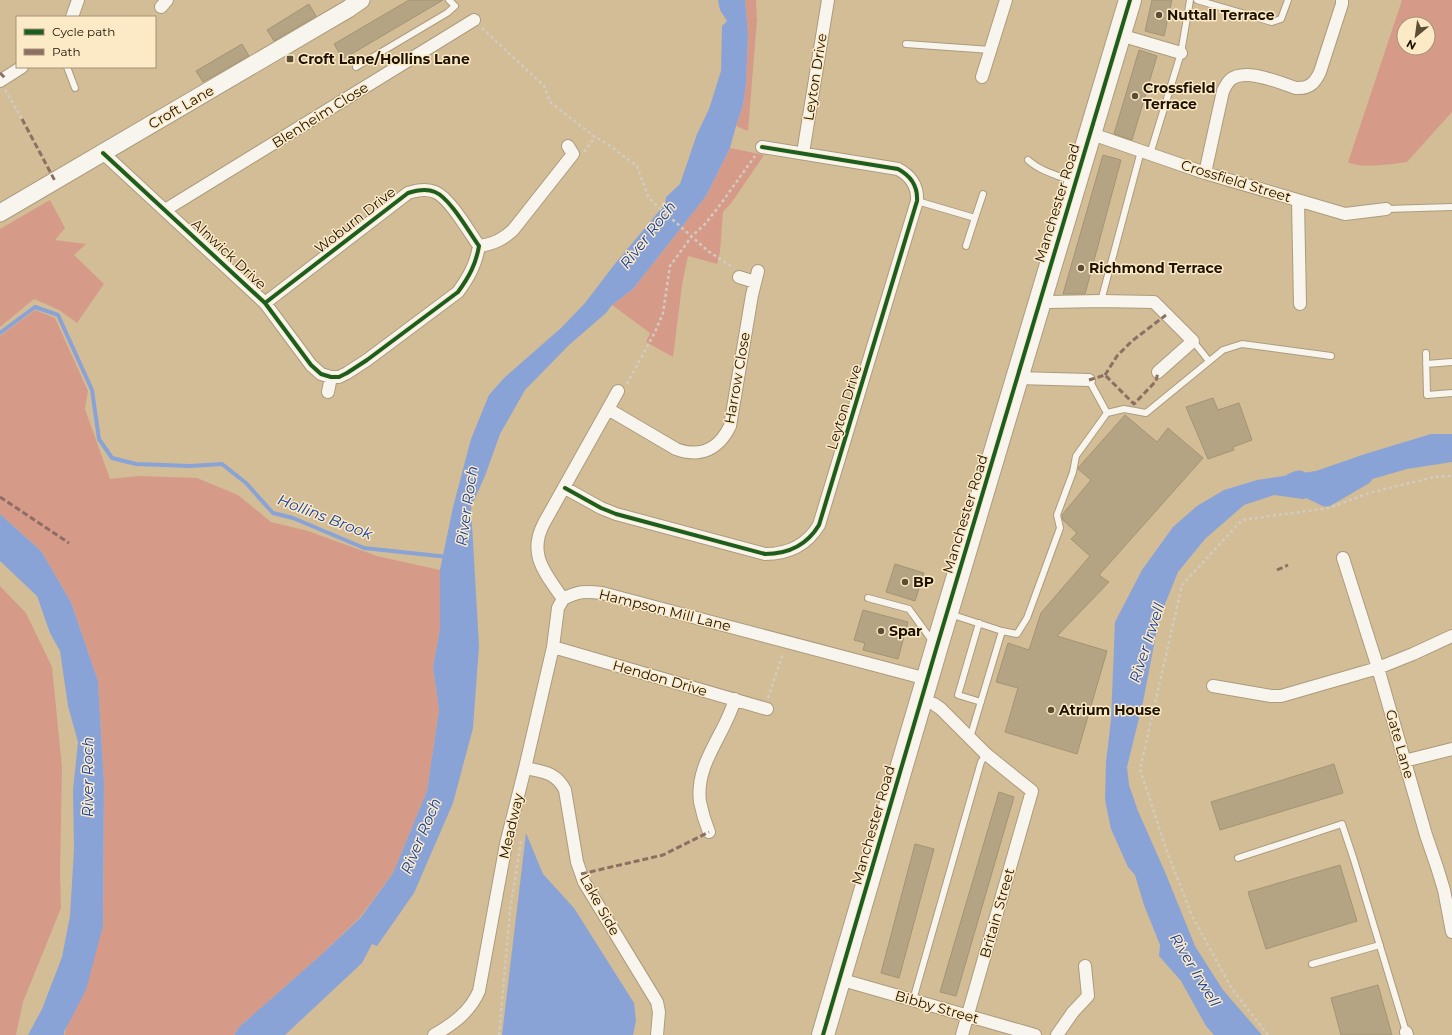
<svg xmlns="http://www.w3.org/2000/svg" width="1452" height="1035" viewBox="0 0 1452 1035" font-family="Montserrat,sans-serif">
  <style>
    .green { fill: #d69b88; fill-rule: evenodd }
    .water { fill: #8aa3d7 }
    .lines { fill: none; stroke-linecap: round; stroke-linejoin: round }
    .stream { stroke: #8aa3d7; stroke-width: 4 }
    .river { stroke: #8aa3d7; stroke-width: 23 }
    .building { fill: #b4a484; stroke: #a49474 }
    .lane-casing { stroke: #ac9c7d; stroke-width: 8 }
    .street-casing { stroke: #ac9c7d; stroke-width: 14 }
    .secondary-casing { stroke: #ac9c7d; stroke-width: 19 }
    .highway-casing { stroke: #ac9c7d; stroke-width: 24 }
    .path { stroke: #d2cbbf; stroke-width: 2.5; stroke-dasharray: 3 3; stroke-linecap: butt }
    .lane { stroke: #f8f5ef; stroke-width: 6 }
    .street { stroke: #f8f5ef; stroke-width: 12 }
    .secondary { stroke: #f8f5ef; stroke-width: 17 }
    .highway { stroke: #f8f5ef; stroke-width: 22 }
    .quiet { stroke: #8d6e63; stroke-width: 3; stroke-dasharray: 6 3; stroke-linecap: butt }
    .cycleway-casing { stroke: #fce9c6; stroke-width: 6 }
    .cycleway { stroke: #1b5e20; stroke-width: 4 }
    .poi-dot { fill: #5c4e34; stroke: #fce9c6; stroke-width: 1.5 }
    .labels { text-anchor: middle; stroke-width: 3; stroke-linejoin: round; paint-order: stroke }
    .poi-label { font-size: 14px; font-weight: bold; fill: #1d1300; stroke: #fce9c6; text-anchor: start }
    .street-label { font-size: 14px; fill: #1d1300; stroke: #fce9c6 }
    .water-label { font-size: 15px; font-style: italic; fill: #1240a7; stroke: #fce9c6 }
  </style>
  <rect width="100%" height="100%" fill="#d2bd96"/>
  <path class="green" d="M745,0H756L757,20L748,131L736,126L743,105L746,84L748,34Z
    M1402,0H1452V112L1407,162C1393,164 1360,169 1348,162ZM1404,24H1428V48H1404Z
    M730,148L764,155L732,202L723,212L720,252L717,264L688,256L682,285L673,357L646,342L650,333L612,305L633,289L706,196Z
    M50,200L65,228L55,240L86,244L74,255L104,284L77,323L59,310L34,299L0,327V229Z
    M35,310L55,318L88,391L85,409L110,479L138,476L197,478L238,495L271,522L308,531L377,556L440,570V629L433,667L439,710L427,791L393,873L360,917L321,955L239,1027L234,1035H64L103,926L104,783L98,681L71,602L41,551L0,514V336Z
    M0,586L26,613L52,667L62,767L60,873L61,908L23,1002L16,1035H0Z"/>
  <path class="water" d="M718,0H745L748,34L746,84L743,105L736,126L730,148L706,196L633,289L612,305L606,313L569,345L525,390L500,434L485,476L471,507L479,646L473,728L453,803L414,893L377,946L372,944L362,963L285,1035H234L239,1027L321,955L361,917L393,873L427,791L439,710L433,667L440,629V570L453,507L471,439L489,395L504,378L561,328L585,303L614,265L665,204L666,197L680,184L697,134L709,109L721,71L722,26L727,21L720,10Z
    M1431,434H1452V462L1407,469L1303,499L1274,495L1244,505L1205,539L1178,572L1159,619L1143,702L1127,767L1129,785L1138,811L1165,872L1195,946L1223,990L1262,1035H1214L1206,1026L1181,981L1159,956L1160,945L1144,905L1135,875L1128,867L1111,829L1105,800L1106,762L1111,720L1115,622L1142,570L1173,527L1197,506L1224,490L1257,480L1316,471L1365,454Z
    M0,514L41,551L71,602L98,681L104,783L103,926L86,990L64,1032V1035H28L42,1009L62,957L70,916L74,849L73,790L78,742L68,706L60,651L50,633L37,596L0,561Z
    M526,833L543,874L574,908L634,1003L636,1021L633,1035H502Z"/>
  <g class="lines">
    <path class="stream" d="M0,333L35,307L58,315L92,390L99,439L112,458L136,464L190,466L222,464L246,483L273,513L293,518L364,548L448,557"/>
    <path class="river" d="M1294,484L1299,482L1326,495L1362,474"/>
  </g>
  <path class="building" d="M409,0H443L343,59L334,44Z
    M1152,0H1172L1164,36L1145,31Z
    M309,4L316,16L274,41L267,30Z
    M242,44L249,56L203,82L196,71Z
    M1139,50L1157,56L1132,140L1114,134Z
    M1103,155L1121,160L1085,294H1063Z
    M1213,398L1218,410L1239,403L1252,440L1233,447L1234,450L1208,459L1186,407Z
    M1125,415L1157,442L1168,428L1203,458L1099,575L1109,582L1057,636L1107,651L1077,754L1005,732L1018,688L996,682L1008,643L1029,650L1041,613L1090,556L1071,539L1077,533L1063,520L1062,515L1091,480L1078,469V468Z
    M895,564L924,573L915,601L886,592Z
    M863,610L908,622L898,659L863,650L865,643L854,640Z
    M1334,764L1343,793L1220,830L1211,802Z
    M999,792L1014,797L956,996L940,992Z
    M915,844L934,849L899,978L881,973Z
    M1340,865L1357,921L1266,949L1248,892Z
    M1378,985L1392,1035H1341L1331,998Z"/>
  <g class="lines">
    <g class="lane-casing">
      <path id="lane" d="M1197,0L1272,22L1281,19L1288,0
        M906,44L991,50
        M67,67L75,88
        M356,67L447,13L455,6L449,0
        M1150,154L1181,53L1190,0
        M1028,160C1040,171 1056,175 1072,181
        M917,201L975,218L966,246
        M1386,209L1452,207
        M975,218L983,194
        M1101,301L1141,151
        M1193,341L1209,361
        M1426,353L1427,395L1452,393
        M1426,364L1452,362
        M1107,413L1124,409L1146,413L1223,350L1242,344L1331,356
        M868,598L909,609L933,642
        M950,614L1002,631L1017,634L1027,618L1060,528L1057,515L1073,472L1076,456L1107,413L1089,380
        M979,623L958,695L981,702
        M970,738L1002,631
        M1238,858L1342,824L1354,860L1406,1032
        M1312,964L1380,945
        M913,1000L981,762L986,754"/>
    </g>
    <g class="street-casing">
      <path id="street" d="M161,7L167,0
        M72,17L78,0
        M1120,35L1181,53
        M982,77L1006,0
        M0,81L22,67
        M1089,133L1205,173L1345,214L1386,209
        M103,153L265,303L311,365L321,374L331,377H339L347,373L367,360L458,292C469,277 476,264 479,246C469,232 450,198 435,192C426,188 417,190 408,193L265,303
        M803,153L828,0
        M1205,173L1223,91C1225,87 1227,83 1230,80C1245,67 1280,83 1296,88C1309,89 1315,83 1320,72L1342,4V0
        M1298,201L1300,304
        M165,210L474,20
        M479,246C493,244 502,240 513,230L573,154L568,146
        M739,277L755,282
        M1040,299L1049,302L1101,301L1154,302L1193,341L1158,372
        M1017,378L1089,380
        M328,392L331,377
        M608,409L676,449C700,458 719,449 730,426L752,295L758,271
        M565,488L601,508L616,514L765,554C789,554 807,545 819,525L917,201C918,186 911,176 898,169L762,147
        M1343,558L1378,668L1426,835L1437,867L1444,890L1452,932
        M563,599C578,591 585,591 602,593L927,679
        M563,599C546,574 527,555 544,523L618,391
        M553,647L767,709
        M1213,686L1271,696H1281L1378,668L1413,654L1452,636
        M921,699L934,704L941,709L986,754L1032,791L962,1035
        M1404,761L1452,749
        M525,768C543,772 556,772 565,790L577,862L584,882L657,1002L659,1012L657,1035
        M709,832C705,822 702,812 700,802C695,763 725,735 735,699
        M839,979L1035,1035
        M1406,1032L1407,1035
        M434,1035C453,1024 470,1012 479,991L506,844L525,768L553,647L558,608L563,599
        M1057,1035L1073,1012L1088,996L1085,966"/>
    </g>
    <g class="secondary-casing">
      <path id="secondary" d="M0,213L348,9L361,0"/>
    </g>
    <g class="highway-casing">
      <path id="highway" d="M823,1035L937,646L1130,0"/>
    </g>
    <path class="path" d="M482,28L544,86L550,102L595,137L606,143L637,166L648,196L655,204L708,251L734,268
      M5,90L22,119
      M584,152L595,137
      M627,384L655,332L663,313L670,266L692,236L705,224L720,205L755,156
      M768,698L783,653
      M499,1035L510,910L521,841
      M1268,1035L1232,989L1192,916L1166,849L1140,769L1182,585L1242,520L1329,508L1369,493L1434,477L1452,476"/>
    <use href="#lane" class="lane"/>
    <use href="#street" class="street"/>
    <use href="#secondary" class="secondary"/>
    <use href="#highway" class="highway"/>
    <path class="quiet" d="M0,73L5,78
      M22,119L55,181
      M1105,375L1117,356L1132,341L1166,315
      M1089,380L1105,375L1134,404L1156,381L1158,372
      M0,497L69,543
      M1277,570L1288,565
      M581,874L663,855L709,832"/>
    <g class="cycleway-casing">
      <path id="cycleway" d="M103,153L265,303L311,365L321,374L331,377H339L347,373L367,360L458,292C469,277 476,264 479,246C469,232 450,198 435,192C426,188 417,190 408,193L265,303
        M565,488L601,508L616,514L765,554C789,554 807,545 819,525L917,201C918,186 911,176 898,169L762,147
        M823,1035L937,646L1130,0"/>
    </g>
    <use href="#cycleway" class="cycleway"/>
  </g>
  <g class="poi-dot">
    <circle cx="1159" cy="15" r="4"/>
    <rect x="286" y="55" width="8" height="8" rx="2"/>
    <circle cx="1135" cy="96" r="4"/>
    <circle cx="1081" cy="268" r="4"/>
    <circle cx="905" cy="582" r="4"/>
    <circle cx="881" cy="631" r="4"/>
    <circle cx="1051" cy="710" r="4"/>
  </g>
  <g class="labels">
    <g class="poi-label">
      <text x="1167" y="20">Nuttall Terrace</text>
      <text x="298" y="64">Croft Lane/Hollins Lane</text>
      <text x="1143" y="93">Crossfield<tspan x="1143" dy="16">Terrace</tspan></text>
      <text x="1089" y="273">Richmond Terrace</text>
      <text x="913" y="587">BP</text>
      <text x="889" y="636">Spar</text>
      <text x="1059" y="715">Atrium House</text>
    </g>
    <g class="street-label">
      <text transform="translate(815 77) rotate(-81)" y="5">Leyton Drive</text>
      <text transform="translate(181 107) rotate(-30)" y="5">Croft Lane</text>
      <text transform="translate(320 115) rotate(-32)" y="5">Blenheim Close</text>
      <text transform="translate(1236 181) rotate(17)" y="5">Crossfield Street</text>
      <text transform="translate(1057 203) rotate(-73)" y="5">Manchester Road</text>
      <text transform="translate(355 220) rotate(-38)" y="5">Woburn Drive</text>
      <text transform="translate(229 254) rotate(43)" y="5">Alnwick Drive</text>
      <text transform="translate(737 378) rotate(-80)" y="5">Harrow Close</text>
      <text transform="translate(844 407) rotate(-73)" y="5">Leyton Drive</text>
      <text transform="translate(965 514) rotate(-73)" y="5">Manchester Road</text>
      <text transform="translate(665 610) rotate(14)" y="5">Hampson Mill Lane</text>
      <text transform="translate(660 678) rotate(16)" y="5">Hendon Drive</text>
      <text transform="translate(1400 744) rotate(74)" y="5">Gate Lane</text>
      <text transform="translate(873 825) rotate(-74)" y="5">Manchester Road</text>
      <text transform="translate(511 826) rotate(-77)" y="5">Meadway</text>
      <text transform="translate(600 905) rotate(61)" y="5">Lake Side</text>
      <text transform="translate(997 913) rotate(-74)" y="5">Britain Street</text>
      <text transform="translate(937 1007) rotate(16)" y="5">Bibby Street</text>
    </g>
    <g class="water-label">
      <text transform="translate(648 235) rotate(-52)" y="5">River Roch</text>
      <text transform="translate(467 506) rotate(-82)" y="5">River Roch</text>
      <text transform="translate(325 517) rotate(21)" y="5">Hollins Brook</text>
      <text transform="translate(1147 643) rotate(-72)" y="5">River Irwell</text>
      <text transform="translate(88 777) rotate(-90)" y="5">River Roch</text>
      <text transform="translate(421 836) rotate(-67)" y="5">River Roch</text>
      <text transform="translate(1195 970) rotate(59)" y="5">River Irwell</text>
    </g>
  </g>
  <rect x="16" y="16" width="140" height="52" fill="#fce9c6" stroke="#a39377"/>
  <rect x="24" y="29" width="20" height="6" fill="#1b5e20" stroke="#a39377"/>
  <text x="52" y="36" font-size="12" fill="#1d1300">Cycle path</text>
  <rect x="24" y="49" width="20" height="6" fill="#8d6e63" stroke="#a39377"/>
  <text x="52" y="56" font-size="12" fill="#1d1300">Path</text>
  <g transform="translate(1416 36) rotate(209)"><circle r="19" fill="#fce9c6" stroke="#a39377"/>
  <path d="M0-3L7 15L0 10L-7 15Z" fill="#5c4e34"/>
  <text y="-6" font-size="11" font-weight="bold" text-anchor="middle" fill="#1d1300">N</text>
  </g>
</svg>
